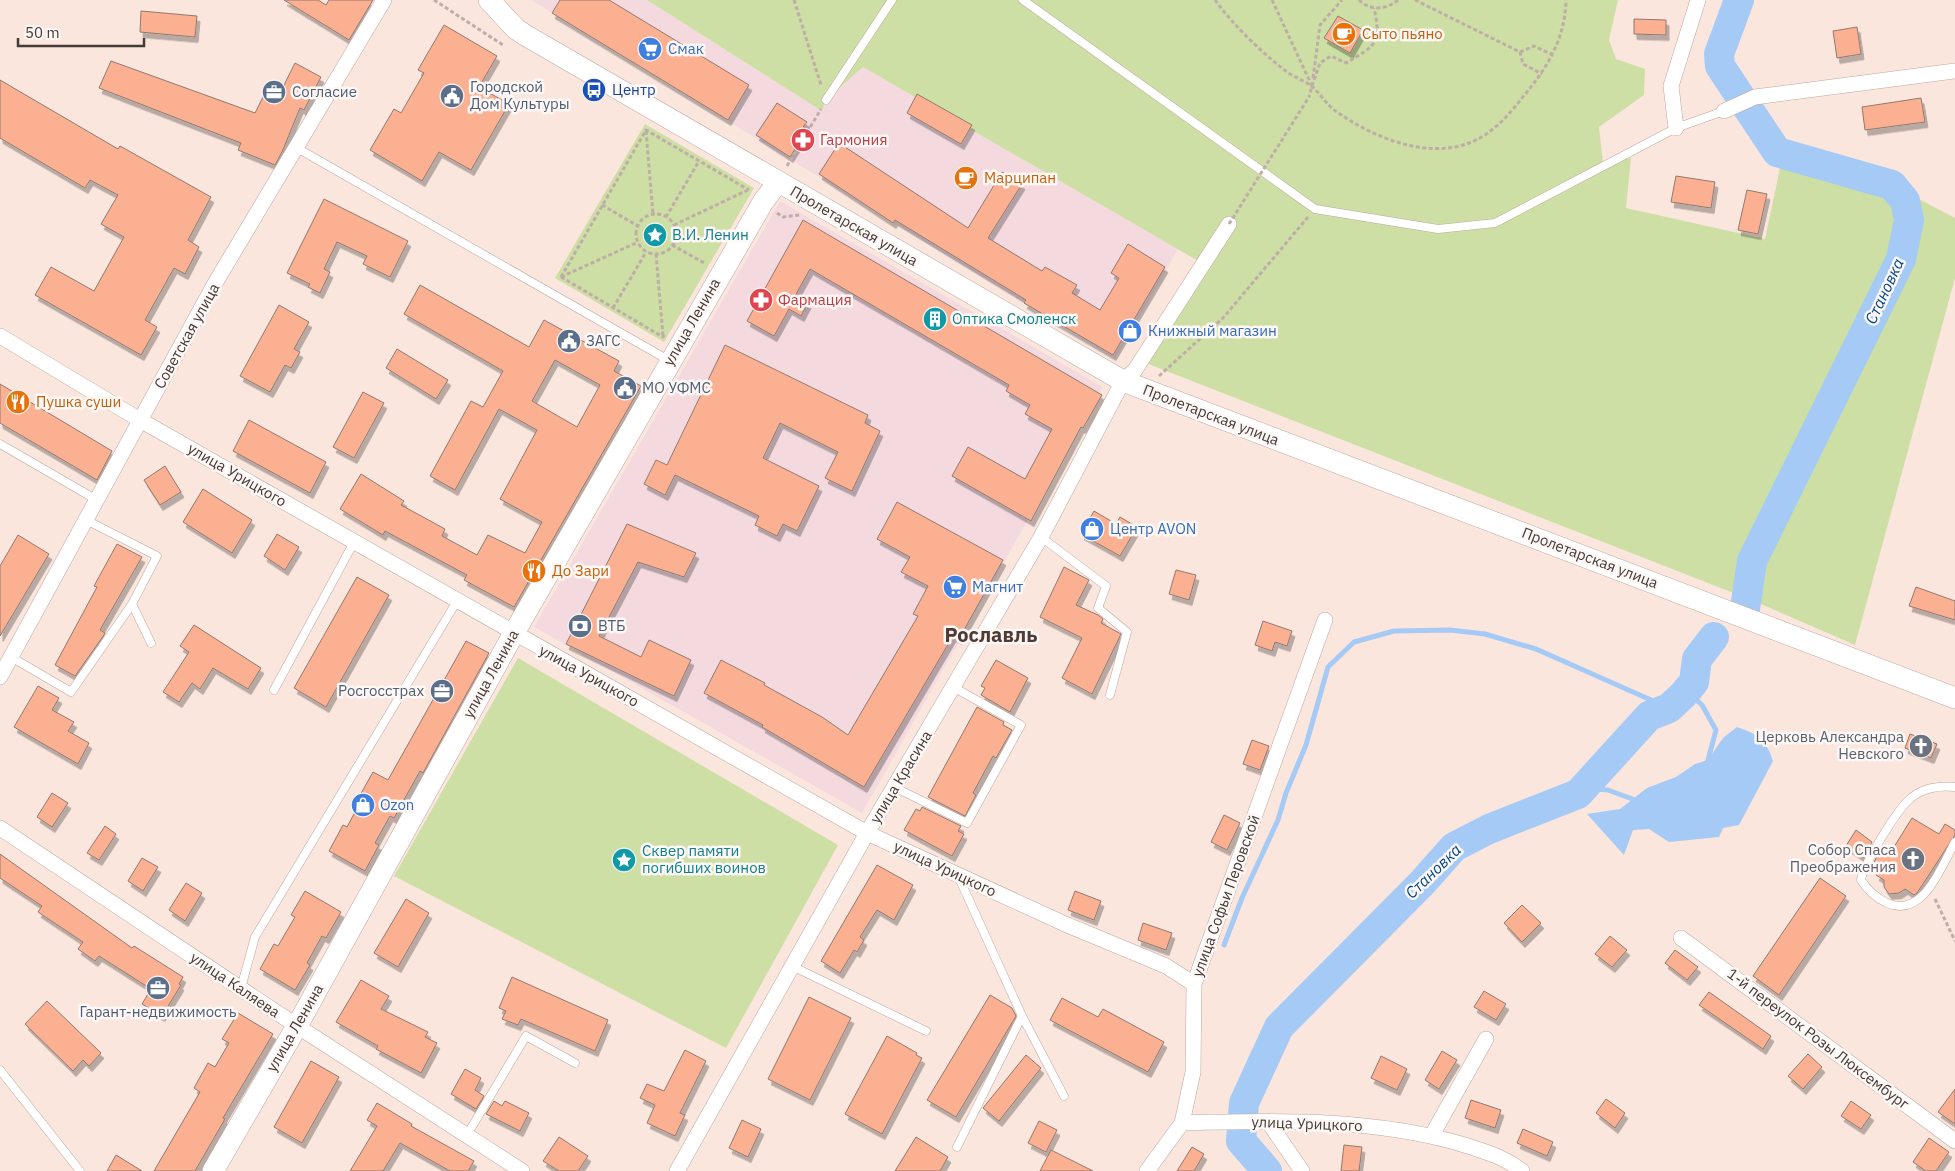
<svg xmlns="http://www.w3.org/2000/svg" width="1955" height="1171" viewBox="0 0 1955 1171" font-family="'IBM Plex Sans',sans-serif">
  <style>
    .commercial { fill: #f4dadf }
    .green { fill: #cddfa4 }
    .water { fill: #a5caf6 }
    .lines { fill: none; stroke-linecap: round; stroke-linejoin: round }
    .stream { stroke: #a5caf6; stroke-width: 5 }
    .river { stroke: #a5caf6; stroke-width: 30 }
    .building { fill: #fcb092; stroke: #907970; fill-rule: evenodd; filter: url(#shadow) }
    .lane-casing { stroke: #bfa79d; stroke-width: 9 }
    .street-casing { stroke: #bfa79d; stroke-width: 16 }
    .secondary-casing { stroke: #bfa79d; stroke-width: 22 }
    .path { stroke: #bfada7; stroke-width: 3; stroke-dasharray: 4 2.5; stroke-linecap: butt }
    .lane { stroke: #fff; stroke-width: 8 }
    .street { stroke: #fff; stroke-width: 15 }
    .secondary { stroke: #fff; stroke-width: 21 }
    .path-bridge { stroke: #bfada7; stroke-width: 3; stroke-dasharray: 4 2.5; stroke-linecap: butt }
    .labels { text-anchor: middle; stroke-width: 5; stroke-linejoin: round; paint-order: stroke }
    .food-label { font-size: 15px; fill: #c56008; stroke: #fdf7f5; text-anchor: start }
    .shop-label { font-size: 15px; fill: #366cbe; stroke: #fdf7f5; text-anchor: start }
    .service-label { font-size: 15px; fill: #4e5e75; stroke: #fdf7f5; text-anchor: start }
    .transit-label { font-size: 15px; fill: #164399; stroke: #fdf7f5; text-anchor: start }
    .health-label { font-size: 15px; fill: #be3a42; stroke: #fdf7f5; text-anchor: start }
    .street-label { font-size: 15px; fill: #443a36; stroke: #fdf7f5 }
    .culture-label { font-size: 15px; fill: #0d838f; stroke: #fdf7f5; text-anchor: start }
    .worship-label { font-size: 15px; fill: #5b616d; stroke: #fdf7f5; text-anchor: end }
    .water-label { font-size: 16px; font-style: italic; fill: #024888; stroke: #fdf7f5 }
    .district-label { font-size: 20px; font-weight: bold; fill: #4f3b33; stroke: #fdf7f5 }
  </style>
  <defs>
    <filter id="shadow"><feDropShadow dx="3" dy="5.5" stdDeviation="0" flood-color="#0004"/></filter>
  </defs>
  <rect width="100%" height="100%" fill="#fbe6de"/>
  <path class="commercial" d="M531,0H647L822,111L826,100L863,67L1178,249L1115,359Z
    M780,201L1103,387L862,813L534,627Z"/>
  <path class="green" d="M647,0H1618L1609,40L1616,59L1645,69L1644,95L1599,127L1603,163L1631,158L1626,208L1765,239L1783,154L1892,185L1955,218V278L1855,645L1754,601L1146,363L1200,262L863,67L826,100L822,111Z
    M645,124L754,188L664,342L555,278Z
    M518,658L838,845L726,1048L394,876Z"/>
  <path class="water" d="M1737,727C1759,735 1766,739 1773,761L1739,825L1723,828L1719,837L1669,842L1649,829L1633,830L1624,855L1587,814L1620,809L1647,788L1676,777L1695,764L1708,760L1723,738Z"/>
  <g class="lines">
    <path class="stream" d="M1687,691L1702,705L1716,730L1708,760
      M1582,788L1608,790L1635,800
      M1224,945L1242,898L1278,820L1286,793L1306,745L1328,667L1354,642L1394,631L1450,630L1485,634L1536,649L1669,708"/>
    <path class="river" d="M1739,0L1719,54L1720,66L1777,152L1892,185L1905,201L1909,220L1901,259L1752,561L1745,609
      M1267,1171L1241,1141L1244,1103L1279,1027L1422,883L1454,847L1489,829L1578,794L1649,716L1669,708L1683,695L1694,682L1697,659L1714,637"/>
  </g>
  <path class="building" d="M284,0H318L326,5L329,0H373L349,40Z
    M560,0H609L749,85L728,120L552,13Z
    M141,11L197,16L195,37L140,32Z
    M1338,16L1363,30L1350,53L1324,38Z
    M1634,19L1666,20V35L1634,34Z
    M444,25L497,56L479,87L509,104L471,170L439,152L422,181L370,150L394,109L401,113L424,73L418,70Z
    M1857,27L1861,54L1837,58L1833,31Z
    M111,61L255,113L271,81L283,87L295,63L321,77L304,110L300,108L282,152L275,165L238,150L241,143L99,88Z
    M0,80L118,149L120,146L211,197L188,240L199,247L185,274L174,268L145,320L157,327L141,355L35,295L51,267L94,291L124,237L101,224L118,195L90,180L85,188L0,138Z
    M917,94L972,125L961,144L907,113Z
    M1921,98L1925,122L1865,130L1862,107Z
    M777,103L807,122L803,127L808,129L790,157L756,135Z
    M839,143L968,228L1002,172L1022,184L988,238L1042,271L1045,267L1077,285L1072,293L1100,310L1119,278L1111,273L1128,244L1165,267L1113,355L1024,303L1026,300L895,220L893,223L819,174Z
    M1676,176L1715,182L1711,208L1671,202Z
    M1747,190L1767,194L1758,234L1738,230Z
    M324,199L408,241L390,277L363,264L367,256L337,242L324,269L330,272L320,293L308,287L310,284L287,273Z
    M803,220L1102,395L1083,428L1081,427L1031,521L952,476L968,447L1025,479L1052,429L1025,414L1030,405L1006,391L1009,385L810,269L795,296L808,303L801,316L789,309L774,336L747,321Z
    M420,285L529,347L544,320L619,361L614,371L641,386L514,607L464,580L467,575L385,531L383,535L340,509L361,474L404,501L401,505L445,529L442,536L477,555L488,535L525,553L542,522L500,499L537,430L499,409L455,490L430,476L471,401L483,407L503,371L404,314ZM555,360L600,385L577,427L532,401Z
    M279,305L309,322L294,349L300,352L291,368L285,365L270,392L240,376Z
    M725,345L868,415L865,423L880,431L852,491L825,478L838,452L780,423L763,458L819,486L797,531L783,524L777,536L755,525L759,516L675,475L665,495L644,484L656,460L667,465Z
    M397,349L448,380L436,399L386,368Z
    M0,384L112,451L97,480L0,423Z
    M363,392L384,403L354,458L333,447Z
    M249,420L326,462L310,493L233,451Z
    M165,466L181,492L160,505L144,480Z
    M203,489L252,520L232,553L183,522Z
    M897,502L1003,560L959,639L953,636L864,787L762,727L763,725L704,693L721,660L765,683L764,685L822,717L848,735L918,616L913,614L928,586L901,572L910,557L877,539Z
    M1094,511L1116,524L1120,517L1137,527L1120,556L1081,534Z
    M627,524L696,553L684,577L638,562L599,636L641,657L649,640L691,660L674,696L566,644Z
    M277,534L299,547L285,570L264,556Z
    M18,535L49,554L0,636V566Z
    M117,544L142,557L100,630L105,633L104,635L75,676L55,665L97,587L94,586Z
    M1064,567L1089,580L1076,605L1098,615L1103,619L1101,623L1121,634L1092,694L1062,678L1082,638L1040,617Z
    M1176,570L1196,575L1189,600L1169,594Z
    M357,577L389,595L326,707L294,688Z
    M1916,587L1955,601V620L1909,606Z
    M1263,621L1292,631L1287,646L1275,642L1272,651L1255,645Z
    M194,625L261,668L248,689L213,668L200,689L192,683L179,702L163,692L189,652L180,646Z
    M466,641L489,653L423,773L420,771L394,818L390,816L375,843L379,845L365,871L329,851L343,825L347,827L362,799L359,797L373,772L388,780Z
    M996,660L1028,678L1010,712L981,695L985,688L981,686Z
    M38,686L59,698L52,710L74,722L68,731L89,743L78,764L14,727Z
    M977,707L1004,722L1003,725L1012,730L996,758L993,756L973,793L976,795L965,816L928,797Z
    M1910,734L1937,744L1931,758L1905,748Z
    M1252,740L1269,746L1260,770L1243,764Z
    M52,793L68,803L52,827L37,817Z
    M922,807L961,826L958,831L964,834L952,856L904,830L916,809L920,811Z
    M1224,815L1240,823L1227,850L1211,842Z
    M1912,818L1939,834L1945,824L1955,830V835L1917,893L1914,895L1905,889L1899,893L1889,894L1884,887V880L1876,875L1880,869L1873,864L1881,849L1889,855Z
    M105,826L116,834L99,860L87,853Z
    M1856,830L1872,842L1864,858L1846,846Z
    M0,854L132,948L134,946L183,977L179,984L181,985L162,1016L142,1004L151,989L99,956L95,961L78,949L83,942L38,912L42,906L0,878Z
    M142,858L158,867L143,891L128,881Z
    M877,865L913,885L894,920L877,910L860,937L864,940L857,952L854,950L840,973L821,961Z
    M1820,878L1846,896L1779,995L1753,976Z
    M186,883L202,893L185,921L169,910Z
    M305,891L341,912L326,938L322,936L307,963L310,965L295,990L260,969L274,944L278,946L295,917L291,915Z
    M1075,891L1101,901L1094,920L1068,910Z
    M406,899L429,913L398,967L374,953Z
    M1522,905L1541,923L1522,942L1504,923Z
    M1143,923L1172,933L1166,950L1138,940Z
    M1610,936L1627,950L1612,967L1595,954Z
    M1675,950L1698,967L1687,980L1665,963Z
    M512,977L608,1020L595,1051L521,1019L518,1025L502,1019L506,1011L499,1008Z
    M361,980L389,996L381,1009L428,1032L425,1037L437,1043L421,1073L376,1049L378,1046L336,1022Z
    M1484,991L1506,1004L1496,1020L1474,1007Z
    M1709,992L1771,1036L1763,1049L1699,1005Z
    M990,995L1012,1008L1016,1016L956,1117L927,1100Z
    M809,997L851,1018L810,1100L768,1079Z
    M1062,998L1098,1017L1103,1009L1164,1042L1148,1072L1050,1020Z
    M47,1001L101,1053L89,1066L83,1060L73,1071L25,1024Z
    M238,1013L273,1034L223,1118L225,1119L195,1171H154L200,1092L194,1088L208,1063L215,1067L229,1043L222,1039Z
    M887,1036L917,1053L916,1055L922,1058L882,1134L845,1114Z
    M685,1050L706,1061L680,1113L685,1115L675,1136L647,1123L655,1105L640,1098L647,1084L664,1091Z
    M1442,1051L1457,1060L1439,1089L1425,1080Z
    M1808,1054L1822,1067L1803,1089L1788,1076Z
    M1026,1055L1041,1068L999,1121L983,1108Z
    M1381,1056L1407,1069L1397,1090L1371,1078Z
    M311,1061L339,1077L302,1143L274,1127Z
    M465,1069L481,1078L475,1090L484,1096L476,1109L451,1094Z
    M1955,1089V1124L1938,1112Z
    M1606,1099L1625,1113L1615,1128L1596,1113Z
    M1471,1100L1501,1110L1495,1128L1465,1118Z
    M494,1101L502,1106L505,1101L529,1113L520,1131L486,1114Z
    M1851,1101L1871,1115L1861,1129L1841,1116Z
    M377,1103L412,1124L411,1126L474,1161L468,1171H450L400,1143L383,1171H350L377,1126L367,1120Z
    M742,1120L761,1129L748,1157L729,1148Z
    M1039,1121L1057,1130L1046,1152L1028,1143Z
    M1523,1129L1553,1142L1547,1156L1517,1143Z
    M559,1137L588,1156L578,1171H559L543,1161Z
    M916,1137L948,1157L940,1171H895Z
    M1929,1138L1949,1152L1936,1171H1926L1913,1162Z
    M1344,1145L1362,1147L1359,1171H1341Z
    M1192,1147L1204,1154L1194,1171H1177Z
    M1051,1150L1093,1171H1040Z
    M116,1155L142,1171H107Z"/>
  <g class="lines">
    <g class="lane-casing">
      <path id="lane" d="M1023,0L1315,209L1438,229L1495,223L1676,128L1724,111
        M826,100L892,0
        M297,148L670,361
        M0,444L97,500
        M86,520L157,556L132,604L151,643
        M1041,537L1106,586L1098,608L1127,632L1110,695
        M11,657L71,692L132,604
        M274,690L354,542
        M1955,787C1940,785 1923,788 1911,798C1898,808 1863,865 1861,880C1868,891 1876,898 1887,903C1923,919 1941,867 1955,842
        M896,788L967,823L1021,725L953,687
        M792,966L926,1031
        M241,988L255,937L457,601
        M1022,1016L1064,1096
        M0,1070L80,1171
        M467,1135L526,1036L575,1063
        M957,1147L1022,1016L959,878"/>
    </g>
    <g class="street-casing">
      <path id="street" d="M1724,111L1755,97L1955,71
        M1676,128L1671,86L1698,0
        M0,336L140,420L867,833L1065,924L1166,966L1194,984
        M0,677L214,285L384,0
        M0,828L297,1026L522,1171
        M1681,938L1955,1141
        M1182,1123C1276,1120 1378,1118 1468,1146C1489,1153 1504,1157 1522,1171
        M1269,1123L1302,1171
        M1432,1135L1486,1039
        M677,1171L867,833L1041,537L1123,381L1135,370L1229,224
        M1147,1171L1182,1123L1193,1072L1194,984L1325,620"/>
    </g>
    <g class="secondary-casing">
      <path id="secondary" d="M489,0L516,29L525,35L1123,381L1955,698
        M213,1171L297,1026L514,633L763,202L778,182"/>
    </g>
    <path class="path" d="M434,0L503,45
      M794,0L821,85
      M1215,0C1232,24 1266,57 1290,74C1297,78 1304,81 1310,85C1320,92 1326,105 1337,112C1377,140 1439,165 1485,135C1500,125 1512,111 1522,98C1547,68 1565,40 1566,0
      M1272,0L1312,86L1309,97
      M1359,0C1370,11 1386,10 1398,0
      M1415,0L1520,52L1523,64L1542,74
      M1520,52L1534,46L1553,55
      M1313,78L1320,25L1342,0
      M1312,86L1320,63L1331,56L1346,63C1376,45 1382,44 1374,8
      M646,131L653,214
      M787,166L821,109
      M602,205L638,226
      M777,213L783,217L800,215
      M636 234a20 20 0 1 1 40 0a20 20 0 1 1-40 0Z
      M666,217L699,161
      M674,225L748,190
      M672,245L706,264
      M656,254L663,336
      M561,277L646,130L749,190
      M561,277L663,337L664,335
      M561,277L638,242
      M613,308L646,252
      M1159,376L1223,318L1308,217
      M1935,899L1955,941"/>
    <use href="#lane" class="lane"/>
    <use href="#street" class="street"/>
    <use href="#secondary" class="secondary"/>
    <path class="path-bridge" d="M1229,224L1309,97"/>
  </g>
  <defs>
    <g id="cafe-disc" transform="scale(1.25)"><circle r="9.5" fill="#e8710a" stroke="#fdf7f5"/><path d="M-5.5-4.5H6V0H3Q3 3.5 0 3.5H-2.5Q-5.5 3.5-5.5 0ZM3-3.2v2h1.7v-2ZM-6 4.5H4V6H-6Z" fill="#fff"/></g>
    <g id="supermarket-disc" transform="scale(1.25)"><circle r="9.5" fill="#3f7fe0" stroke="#fdf7f5"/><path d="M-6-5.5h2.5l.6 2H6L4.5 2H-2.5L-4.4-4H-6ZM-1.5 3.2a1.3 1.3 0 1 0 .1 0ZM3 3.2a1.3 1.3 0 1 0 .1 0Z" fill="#fff"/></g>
    <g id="bus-disc" transform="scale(1.25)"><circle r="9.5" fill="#1a4fb4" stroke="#fdf7f5"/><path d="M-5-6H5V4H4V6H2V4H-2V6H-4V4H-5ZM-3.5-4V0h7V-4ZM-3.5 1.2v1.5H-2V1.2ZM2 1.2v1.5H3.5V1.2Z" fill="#fff"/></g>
    <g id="office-disc" transform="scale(1.25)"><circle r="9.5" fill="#5c6f8a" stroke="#fdf7f5"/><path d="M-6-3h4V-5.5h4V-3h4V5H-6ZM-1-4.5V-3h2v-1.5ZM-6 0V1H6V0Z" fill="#fff"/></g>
    <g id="civic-disc" transform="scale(1.25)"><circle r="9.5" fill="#5c6f8a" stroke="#fdf7f5"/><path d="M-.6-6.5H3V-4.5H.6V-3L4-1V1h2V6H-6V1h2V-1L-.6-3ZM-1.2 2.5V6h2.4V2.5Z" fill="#fff"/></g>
    <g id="pharmacy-disc" transform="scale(1.25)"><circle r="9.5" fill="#e0444e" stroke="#fdf7f5"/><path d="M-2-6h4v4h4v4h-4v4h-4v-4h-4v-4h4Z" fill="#fff"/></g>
    <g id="sight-disc" transform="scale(1.25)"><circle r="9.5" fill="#0f9aa8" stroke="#fdf7f5"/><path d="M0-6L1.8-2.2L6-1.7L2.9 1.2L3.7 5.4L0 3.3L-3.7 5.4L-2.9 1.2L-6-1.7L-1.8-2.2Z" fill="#fff"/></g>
    <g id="building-disc" transform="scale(1.25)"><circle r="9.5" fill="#0f9aa8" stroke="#fdf7f5"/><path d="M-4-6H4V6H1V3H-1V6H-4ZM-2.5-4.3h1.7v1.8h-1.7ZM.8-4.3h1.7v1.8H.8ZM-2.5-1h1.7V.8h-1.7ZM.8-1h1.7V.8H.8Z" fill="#fff"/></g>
    <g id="shop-disc" transform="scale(1.25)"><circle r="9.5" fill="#3f7fe0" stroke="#fdf7f5"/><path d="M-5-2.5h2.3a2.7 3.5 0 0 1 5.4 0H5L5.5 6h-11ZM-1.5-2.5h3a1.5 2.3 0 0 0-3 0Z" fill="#fff"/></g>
    <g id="restaurant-disc" transform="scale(1.25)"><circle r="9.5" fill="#e8710a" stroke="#fdf7f5"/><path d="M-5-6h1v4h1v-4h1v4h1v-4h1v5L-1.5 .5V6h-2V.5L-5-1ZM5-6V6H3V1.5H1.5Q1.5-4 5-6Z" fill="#fff"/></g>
    <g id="bank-disc" transform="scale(1.25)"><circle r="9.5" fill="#5c6f8a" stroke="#fdf7f5"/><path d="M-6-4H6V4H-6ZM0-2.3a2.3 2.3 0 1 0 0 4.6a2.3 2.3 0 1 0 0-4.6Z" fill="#fff"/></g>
    <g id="church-disc" transform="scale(1.25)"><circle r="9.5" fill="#6b7280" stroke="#fdf7f5"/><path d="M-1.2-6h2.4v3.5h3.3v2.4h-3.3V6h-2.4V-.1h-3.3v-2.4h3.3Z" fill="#fff"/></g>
  </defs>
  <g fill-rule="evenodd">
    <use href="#cafe-disc" x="1344" y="34"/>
    <use href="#supermarket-disc" x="650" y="49"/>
    <use href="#bus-disc" x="594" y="90"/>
    <use href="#office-disc" x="274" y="92"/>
    <use href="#civic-disc" x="452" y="96"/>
    <use href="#pharmacy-disc" x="803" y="140"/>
    <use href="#cafe-disc" x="966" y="178"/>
    <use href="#sight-disc" x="655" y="235"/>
    <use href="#pharmacy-disc" x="761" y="300"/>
    <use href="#building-disc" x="935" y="319"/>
    <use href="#shop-disc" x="1130" y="331"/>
    <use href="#civic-disc" x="569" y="341"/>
    <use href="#civic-disc" x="625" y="388"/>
    <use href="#restaurant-disc" x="18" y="402"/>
    <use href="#shop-disc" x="1092" y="529"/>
    <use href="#restaurant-disc" x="534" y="571"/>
    <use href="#supermarket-disc" x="955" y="587"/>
    <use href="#bank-disc" x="580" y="626"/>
    <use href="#office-disc" x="442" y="691"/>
    <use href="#church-disc" x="1921" y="746"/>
    <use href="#shop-disc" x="363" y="805"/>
    <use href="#church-disc" x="1913" y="859"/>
    <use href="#sight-disc" x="624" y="860"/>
    <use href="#office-disc" x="158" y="988"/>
  </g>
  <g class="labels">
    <g class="food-label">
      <text x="1362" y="39">Сыто пьяно</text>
      <text x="984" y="183">Марципан</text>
      <text x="36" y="407">Пушка суши</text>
      <text x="552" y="576">До Зари</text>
    </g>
    <g class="shop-label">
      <text x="668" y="54">Смак</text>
      <text x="1148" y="336">Книжный магазин</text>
      <text x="1110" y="534">Центр AVON</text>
      <text x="972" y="592">Магнит</text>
      <text x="380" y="810">Ozon</text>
    </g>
    <g class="service-label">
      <text x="470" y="92">Городской<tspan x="470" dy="17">Дом Культуры</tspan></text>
      <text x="292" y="97">Согласие</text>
      <text x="586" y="346">ЗАГС</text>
      <text x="642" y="393">МО УФМС</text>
      <text x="598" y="631">ВТБ</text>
      <text x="424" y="696" text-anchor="end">Росгосстрах</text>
      <text x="158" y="1017" text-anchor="middle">Гарант-недвижимость</text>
    </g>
    <g class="transit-label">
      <text x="612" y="95">Центр</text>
    </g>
    <g class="health-label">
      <text x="820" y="145">Гармония</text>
      <text x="778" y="305">Фармация</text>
    </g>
    <g class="street-label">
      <text transform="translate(854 226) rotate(30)" y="5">Пролетарская улица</text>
      <text transform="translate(692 322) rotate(-60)" y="5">улица Ленина</text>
      <text transform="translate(187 336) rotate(-61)" y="5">Советская улица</text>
      <text transform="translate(1211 415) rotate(21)" y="5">Пролетарская улица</text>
      <text transform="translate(237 475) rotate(30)" y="5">улица Урицкого</text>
      <text transform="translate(1590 558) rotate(21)" y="5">Пролетарская улица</text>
      <text transform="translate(491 674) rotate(-61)" y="5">улица Ленина</text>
      <text transform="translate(589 676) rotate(29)" y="5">улица Урицкого</text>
      <text transform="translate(901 777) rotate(-59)" y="5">улица Красина</text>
      <text transform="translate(945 869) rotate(25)" y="5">улица Урицкого</text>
      <text transform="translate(1226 896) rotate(-70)" y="5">улица Софьи Перовской</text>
      <text transform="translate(235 985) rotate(34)" y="5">улица Каляева</text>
      <text transform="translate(295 1028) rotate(-60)" y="5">улица Ленина</text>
      <text transform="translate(1818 1039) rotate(37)" y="5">1-й переулок Розы Люксембург</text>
      <text transform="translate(1307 1124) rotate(2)" y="5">улица Урицкого</text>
    </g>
    <g class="culture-label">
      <text x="672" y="240">В.И. Ленин</text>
      <text x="952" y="324">Оптика Смоленск</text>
      <text x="642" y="856">Сквер памяти<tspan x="642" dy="17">погибших воинов</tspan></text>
    </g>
    <g class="worship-label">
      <text x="1904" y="742">Церковь Александра<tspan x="1904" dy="17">Невского</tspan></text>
      <text x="1896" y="855">Собор Спаса<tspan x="1896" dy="17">Преображения</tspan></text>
    </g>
    <g class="water-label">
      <text transform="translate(1884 291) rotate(-65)" y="6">Становка</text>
      <text transform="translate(1433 871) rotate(-44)" y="6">Становка</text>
    </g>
    <g class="district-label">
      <text x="991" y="642">Рославль</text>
    </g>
  </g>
  <path d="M18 38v8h126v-8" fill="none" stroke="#443a36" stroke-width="2.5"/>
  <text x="25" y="38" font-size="15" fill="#443a36" stroke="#fdf7f5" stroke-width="4" paint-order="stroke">50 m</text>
</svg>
